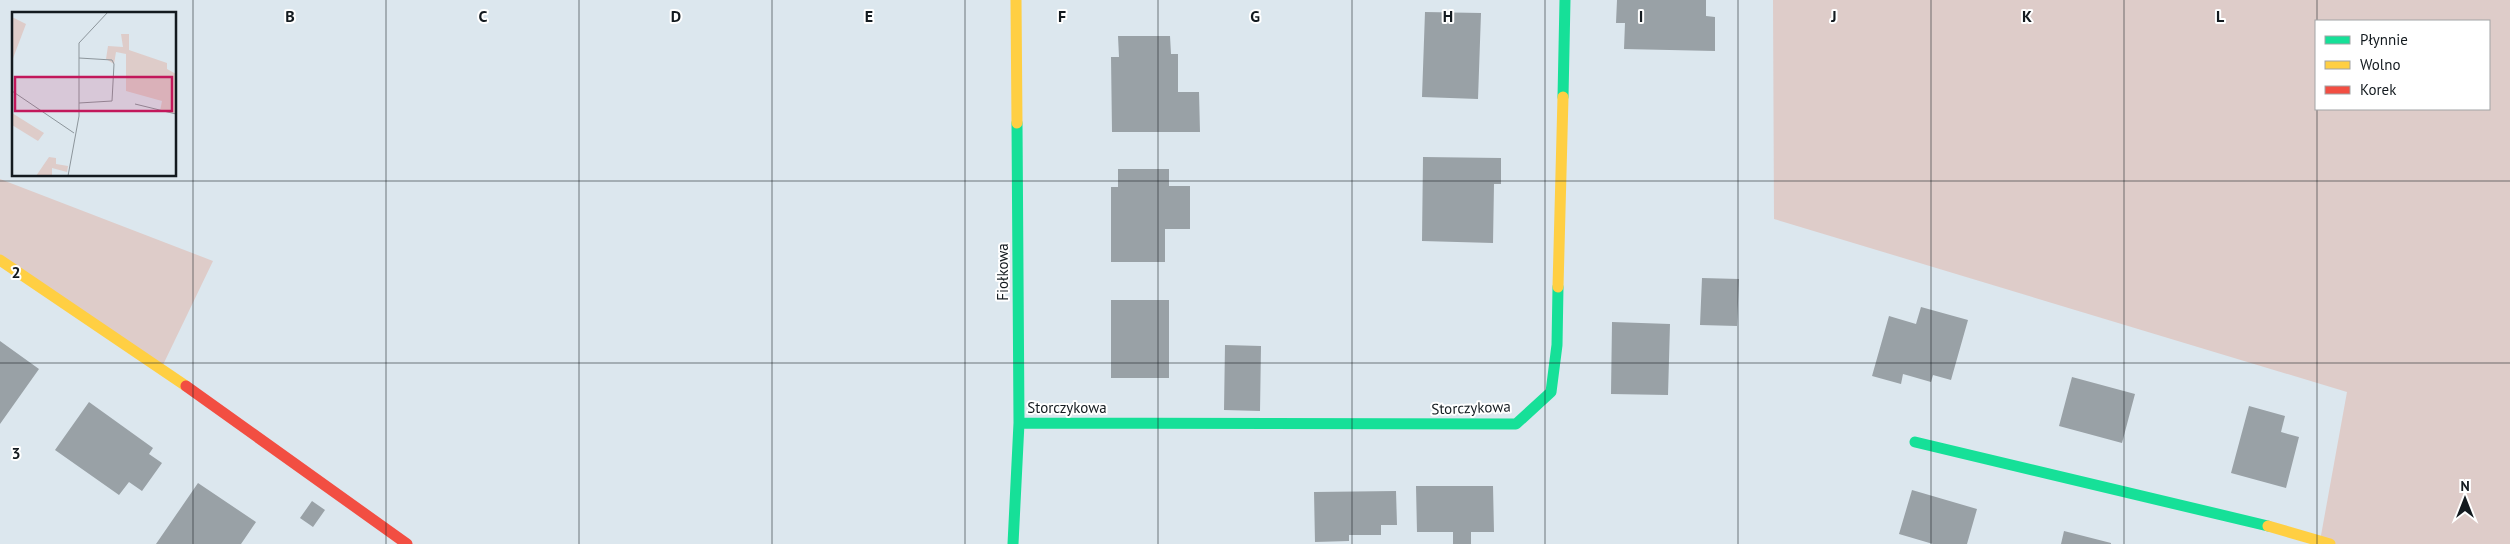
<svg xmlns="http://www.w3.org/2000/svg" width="2510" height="544" viewBox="0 0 2510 544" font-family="'PT Sans',sans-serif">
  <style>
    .green { fill: #deccc9; fill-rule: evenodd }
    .building { fill: #99a1a6 }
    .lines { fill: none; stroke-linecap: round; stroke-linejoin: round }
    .fast { stroke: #16e098; stroke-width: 11 }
    .slow { stroke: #ffcf43; stroke-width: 11 }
    .jam { stroke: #f24e42; stroke-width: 11 }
    .grid { fill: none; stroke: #131a1f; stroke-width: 1; stroke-opacity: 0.55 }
    .labels { text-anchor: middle; stroke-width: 4; stroke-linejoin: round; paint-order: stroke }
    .street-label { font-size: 15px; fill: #131a1f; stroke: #fff }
    .inset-road { fill: none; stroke: #8c959b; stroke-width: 1 }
    .view { fill: #c2185b; fill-opacity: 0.15; stroke: #c2185b; stroke-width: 2.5 }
    .inset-edge { fill: none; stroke: #131a1f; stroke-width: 2.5 }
    .grid-label { font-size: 16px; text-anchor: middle; font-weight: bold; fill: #131a1f; stroke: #fff; stroke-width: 4; stroke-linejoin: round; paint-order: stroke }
  </style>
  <rect width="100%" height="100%" fill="#dce7ee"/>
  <path class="green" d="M1773,0H2510V544H2330L2320,541L2347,392L1774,219ZM2316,21H2489V109H2316Z
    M0,179L213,261L161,369L0,260Z"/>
  <path class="building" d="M1617,0H1706V16L1715,17V51L1624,49L1625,23H1616Z
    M1425,12L1481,13L1478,99L1422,97Z
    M1118,36H1170L1171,54H1178V92H1199L1200,132H1112L1111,57H1119Z
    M1423,157L1501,158V184H1494L1493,243L1422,241Z
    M1118,169H1169V186H1190V229H1165V262H1111V187H1118Z
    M1702,278L1739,279L1737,326L1700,325Z
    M1111,300H1169V378H1111Z
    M1921,307L1968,320L1951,380L1933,375L1931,382L1903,374L1901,384L1872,376L1889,316L1916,324Z
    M1612,322L1670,324L1668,395L1611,394Z
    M0,341L39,369L0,424Z
    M1225,345L1261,346L1260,411L1224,410Z
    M2072,377L2135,394L2122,443L2059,426Z
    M89,402L153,448L149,454L162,463L142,491L129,482L119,495L55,450Z
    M2249,406L2285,416L2281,432L2299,437L2286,488L2231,473Z
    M198,483L256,522L241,544H156Z
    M1416,486H1493L1494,532H1471V544H1453V532H1417Z
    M1912,490L1977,509L1967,544H1933L1899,534Z
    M1396,491L1397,525H1381V535H1349V541L1315,542L1314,492Z
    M312,501L325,510L313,527L300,518Z
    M2064,531L2111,543V544H2061Z"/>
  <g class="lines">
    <path class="fast" d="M1563,97L1565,0
      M1019,423L1516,424L1551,392L1557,345L1558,287
      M1915,442L2268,526
      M1013,544L1019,423L1017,123"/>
    <path class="slow" d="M1016,0L1017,123
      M0,260L186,386
      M1558,287L1563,97
      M2268,526L2330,544"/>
    <path class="jam" d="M186,386L407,544"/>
  </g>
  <path class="grid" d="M193,0V544M386,0V544M579,0V544M772,0V544M965,0V544M1158,0V544M1352,0V544M1545,0V544M1738,0V544M1931,0V544M2124,0V544M2317,0V21M2317,109V544M0,181H2510M0,363H2510"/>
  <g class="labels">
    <g class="street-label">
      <text transform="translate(1003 272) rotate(-90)" y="5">Fiołkowa</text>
      <text x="1067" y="413">Storczykowa</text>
      <text transform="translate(1471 408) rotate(-2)" y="5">Storczykowa</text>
    </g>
  </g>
  <g transform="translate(12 12)">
    <rect width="164" height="164" fill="#dce7ee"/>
    <path d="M0,5L14,12L0,49ZM109,22H117V38L155,51V57L164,62V102L148,99L150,89L114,79V42L104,40L102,52L94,47L96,34L111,35ZM0,101L32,121L26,129L0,113ZM37,145L44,146V152L56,154L55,160L40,156V164H24Z" fill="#deccc9"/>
    <path class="inset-road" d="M67,46L100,48L102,52L100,89L67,91M0,79L62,121M123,92L164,102M56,164L67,104V31L96,0"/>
    <path class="view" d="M3,65H160V99H3Z"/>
    <rect width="164" height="164" class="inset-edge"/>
  </g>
  <g class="grid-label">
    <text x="290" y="22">B</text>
    <text x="483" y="22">C</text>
    <text x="676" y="22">D</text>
    <text x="869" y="22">E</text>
    <text x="1062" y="22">F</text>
    <text x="1255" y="22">G</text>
    <text x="1448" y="22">H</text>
    <text x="1641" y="22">I</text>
    <text x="1834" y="22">J</text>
    <text x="2027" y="22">K</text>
    <text x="2220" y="22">L</text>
    <text x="16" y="278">2</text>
    <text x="16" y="459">3</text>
  </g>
  <rect x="2315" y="20" width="175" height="90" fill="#ffffff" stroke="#a1a3a5"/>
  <rect x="2325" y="36" width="25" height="8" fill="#16e098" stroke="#a1a3a5"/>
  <text x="2360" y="45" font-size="15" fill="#131a1f">Płynnie</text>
  <rect x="2325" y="61" width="25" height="8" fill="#ffcf43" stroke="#a1a3a5"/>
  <text x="2360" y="70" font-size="15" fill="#131a1f">Wolno</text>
  <rect x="2325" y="86" width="25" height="8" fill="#f24e42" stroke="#a1a3a5"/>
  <text x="2360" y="95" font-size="15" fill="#131a1f">Korek</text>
  <g transform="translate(2465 499)" stroke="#ffffff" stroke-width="4" paint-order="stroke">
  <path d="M0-4L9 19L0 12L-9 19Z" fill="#131a1f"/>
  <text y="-8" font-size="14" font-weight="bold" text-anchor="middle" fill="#131a1f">N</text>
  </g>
</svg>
